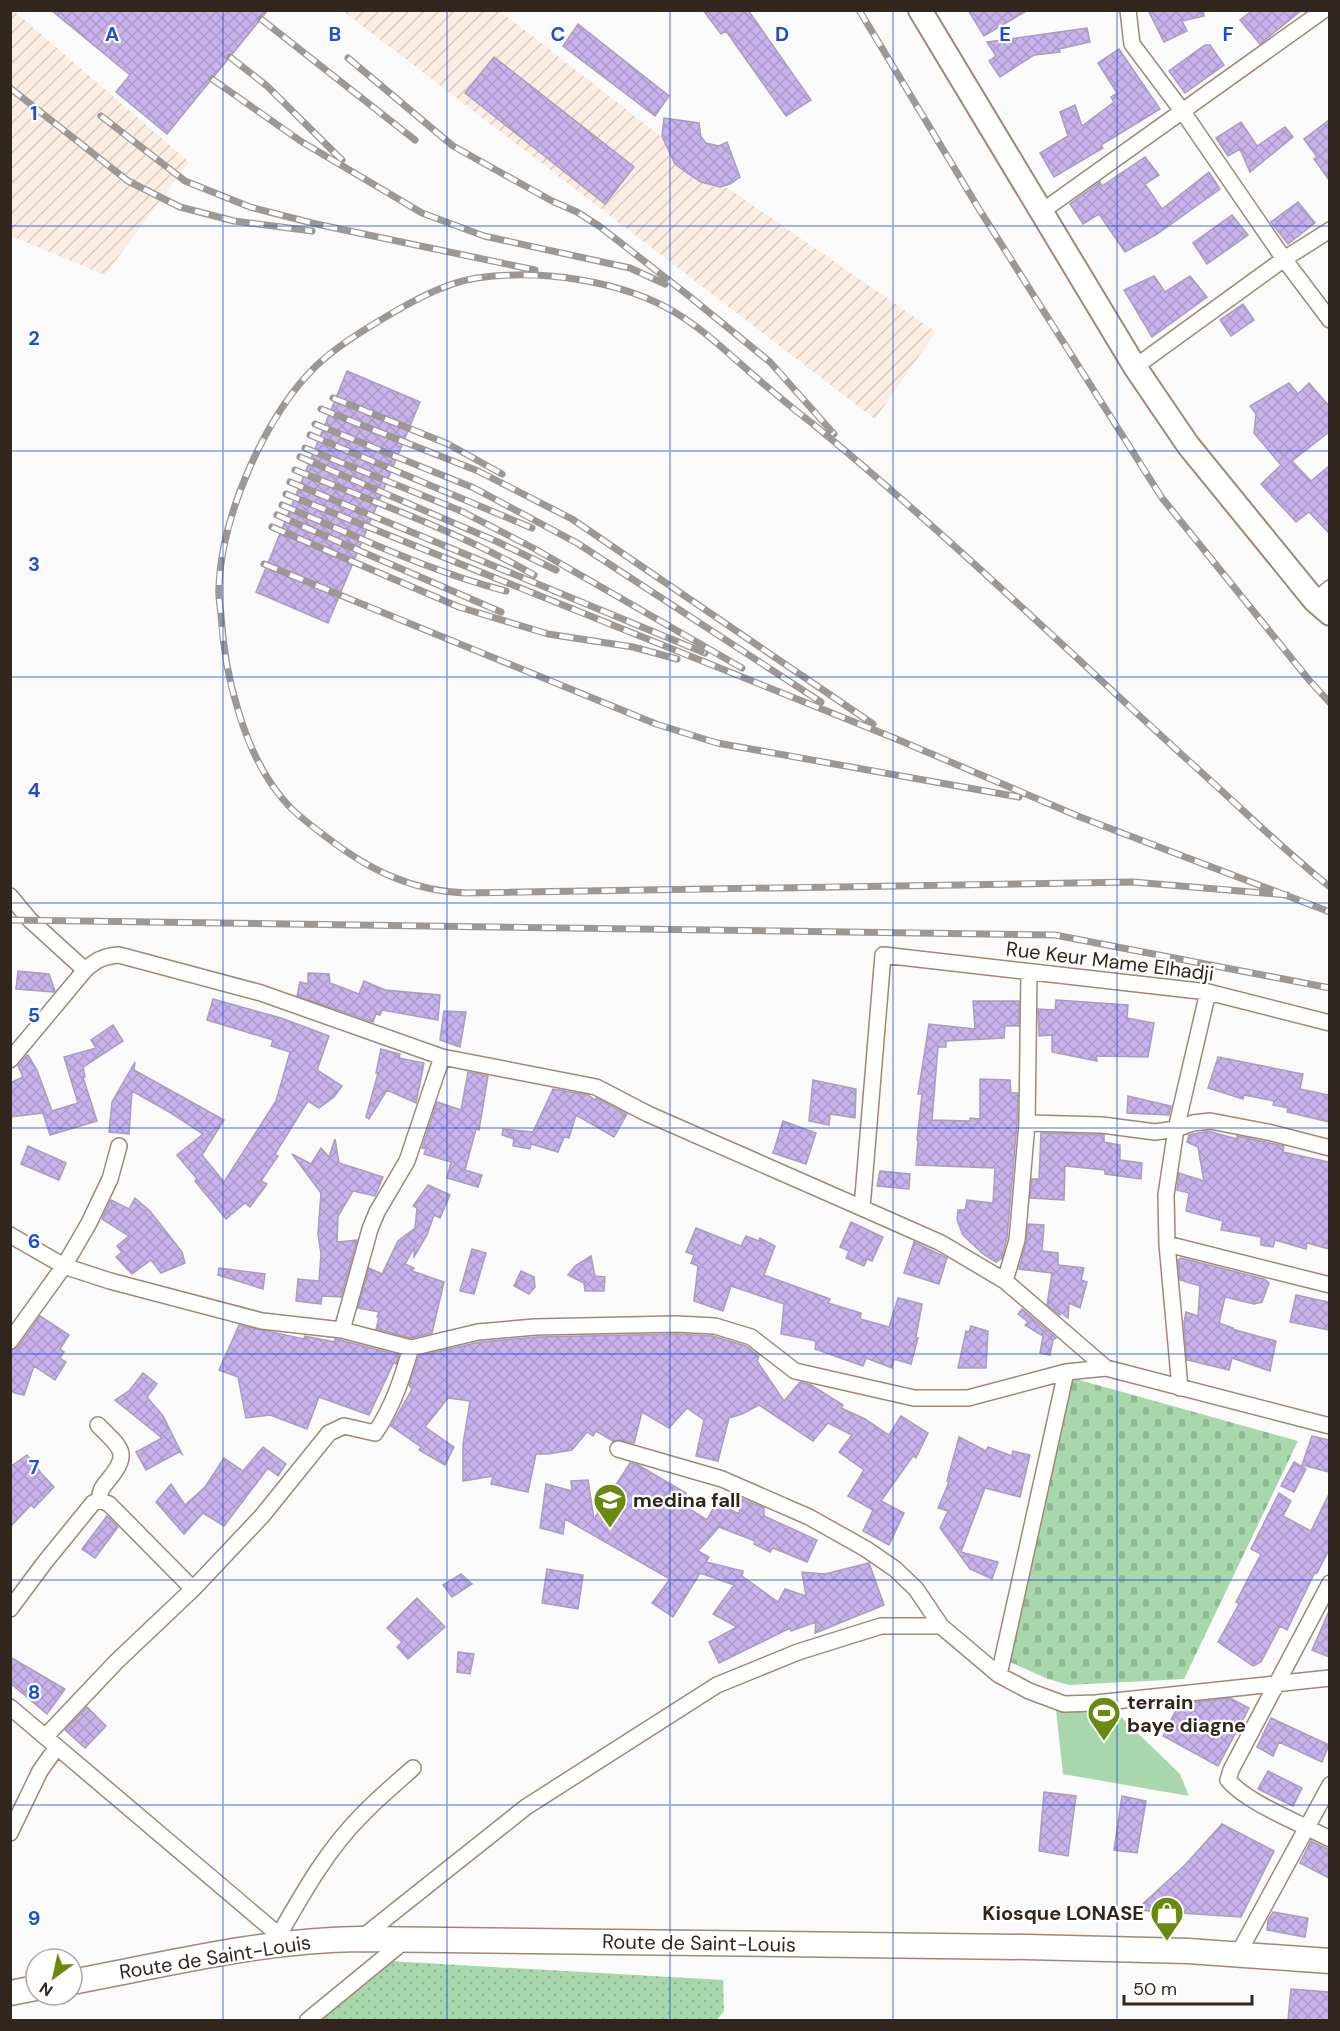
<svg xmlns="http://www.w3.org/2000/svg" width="1340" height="2031" viewBox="0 0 1340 2031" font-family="'DM Sans',sans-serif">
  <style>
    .industrial { fill: url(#industrial-furrows) }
    .grass { fill: url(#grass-dots) }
    .cemetery { fill: url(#cemetery-stones) }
    .pitch { fill: #a7d7aa }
    .building { fill: url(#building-cross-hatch); stroke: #a99ebc; stroke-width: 1.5 }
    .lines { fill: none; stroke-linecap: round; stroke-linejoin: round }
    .street-casing { stroke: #a38772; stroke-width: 18 }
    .secondary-casing { stroke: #a38772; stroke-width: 26 }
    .primary-casing { stroke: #a38772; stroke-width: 27 }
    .street { stroke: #fff; stroke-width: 15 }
    .secondary { stroke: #fff; stroke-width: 22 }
    .primary { stroke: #fff; stroke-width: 24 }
    .rail-casing { stroke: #9d9894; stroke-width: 7 }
    .rail { stroke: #fff; stroke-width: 4.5; stroke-dasharray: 14; stroke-linecap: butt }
    .grid { fill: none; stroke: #1d4ed8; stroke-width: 1.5; stroke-opacity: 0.55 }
    .labels { text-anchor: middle; stroke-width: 4.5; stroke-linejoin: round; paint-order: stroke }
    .street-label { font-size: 20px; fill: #31261d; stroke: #fff }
    .poi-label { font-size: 20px; font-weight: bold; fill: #31261d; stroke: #fff; text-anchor: start }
    .grid-label { font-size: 20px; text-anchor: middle; font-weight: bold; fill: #1d4ed8; stroke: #fff; stroke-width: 4.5; stroke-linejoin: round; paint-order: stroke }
  </style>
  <defs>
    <pattern id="industrial-furrows" width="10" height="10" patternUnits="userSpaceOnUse" patternTransform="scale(1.5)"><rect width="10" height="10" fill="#fcede2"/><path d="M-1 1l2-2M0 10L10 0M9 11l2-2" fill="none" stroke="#d8cbc1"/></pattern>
    <pattern id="grass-dots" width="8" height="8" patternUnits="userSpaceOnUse" patternTransform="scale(1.5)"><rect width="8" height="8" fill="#a7d7aa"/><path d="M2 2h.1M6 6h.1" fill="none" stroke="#90b892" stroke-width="1.8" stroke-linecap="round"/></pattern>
    <pattern id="cemetery-stones" width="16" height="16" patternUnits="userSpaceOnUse" patternTransform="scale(1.5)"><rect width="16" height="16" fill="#a7d7aa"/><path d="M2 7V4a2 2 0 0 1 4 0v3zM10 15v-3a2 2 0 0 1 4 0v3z" fill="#90b892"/></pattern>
    <pattern id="building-cross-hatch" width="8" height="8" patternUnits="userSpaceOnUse" patternTransform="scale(1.5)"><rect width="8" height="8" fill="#c8b2eb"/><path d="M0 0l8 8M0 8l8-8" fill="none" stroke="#ac99c9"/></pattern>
  </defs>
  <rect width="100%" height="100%" fill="#fafafa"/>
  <path class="industrial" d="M10,11H14L189,162L105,275L11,236Z
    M343,11H500L719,182L936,332L875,419Z"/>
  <path class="grass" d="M389,1961L723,1980L724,2011L717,2020H318Z"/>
  <path class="cemetery" d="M1072,1378L1298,1441L1184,1679L1069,1685L1048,1679L1010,1662Z"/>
  <path class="pitch" d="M1056,1710L1115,1711L1180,1774L1189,1796L1063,1774Z"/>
  <path class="building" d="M51,10H268L167,134L116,92L130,75Z
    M703,10H748L811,100L786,116L726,31L721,34Z
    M968,10H1028L984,36Z
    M1148,10H1203L1204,16L1182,21L1187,31L1164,42Z
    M1253,10H1302L1260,44L1240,20Z
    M578,24L669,96L655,116L563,46Z
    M1087,28L1090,42L1059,49L1060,52L1034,55L1000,77L989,61L996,56L987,42Z
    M1205,45H1210L1224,65L1185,93L1169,71Z
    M1119,49L1160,109L1101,145L1103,148L1054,177L1040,153L1068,136L1060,112L1075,105L1082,126L1114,102L1111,97L1117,93L1098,63Z
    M494,57L634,167L605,204L465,93Z
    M664,118L699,123L701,137L706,143L719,146L727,142L740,177L730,184L720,187L701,182L687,173L675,164L662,136Z
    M1329,120V180L1314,159L1317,157L1304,139Z
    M1241,122L1257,146L1285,127L1293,137L1250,172L1240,149L1228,156L1216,138Z
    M1145,157L1159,175L1145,184L1162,209L1209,172L1220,189L1157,234L1125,252L1099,214L1083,224L1070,204L1100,182L1102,186Z
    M1298,202L1315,223L1288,244L1271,222Z
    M1232,215L1248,235L1207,264L1193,243Z
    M1154,276L1165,292L1190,276L1207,297L1152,337L1124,290Z
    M1243,304L1254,320L1231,336L1220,320Z
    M347,371L420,402L328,623L256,592Z
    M1289,383L1298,394L1309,383L1329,406V432L1292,461L1311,481L1329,466V533L1309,512L1296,522L1261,484L1281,465L1254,433L1256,414L1250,406Z
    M18,971L49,974L55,991L54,992L16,989Z
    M308,973L329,974L330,983L359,994L364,981L385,990L440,995L438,1020L382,1010L380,1015L376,1014L373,1022L297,996L300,982L308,984Z
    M213,999L281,1018L329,1036L317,1070L342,1086L334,1097L319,1108L308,1101L275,1154L278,1156L261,1181L267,1184L250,1207L245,1203L226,1219L195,1181L197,1179L177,1155L203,1134L171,1113L132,1091L129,1134L109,1132L112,1102L135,1062L134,1070L224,1120L202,1155L224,1182L276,1101L290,1052L271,1046L273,1040L207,1020Z
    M1056,1000L1128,1005L1127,1018L1154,1023L1148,1057L1096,1056L1097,1061L1052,1052V1035L1039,1036L1038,1009L1055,1010Z
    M973,1001H1019V1026H1005L1004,1038L946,1041V1047H938L932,1120L970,1121V1118L980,1119V1079L1010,1080L1011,1093H1018L1017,1123L1007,1238L1002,1258L996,1262L983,1254L963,1235L957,1220L958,1210H965L967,1200L993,1203L995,1168L916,1165L918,1140H917L922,1094H918L929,1024L975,1029Z
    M444,1011L466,1012L460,1047L440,1040Z
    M113,1025L123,1041L83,1067L85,1077H83L97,1121L50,1135L43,1113L10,1117V1083L23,1077L18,1066L26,1056L28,1055L37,1070L52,1111L78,1103L64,1057L96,1048L91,1040Z
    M381,1049L400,1054L399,1058L424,1063L416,1103L387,1090L369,1119L366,1117L378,1073H376Z
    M1218,1057L1303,1074L1300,1089L1329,1095V1122L1287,1112L1288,1108L1273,1105L1274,1101L1244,1095L1243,1099L1208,1088Z
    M468,1072L488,1076L479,1130L476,1129L465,1170L482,1175L478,1187L447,1178L451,1162L424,1154L426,1149L422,1148L437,1102L461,1110Z
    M813,1080L856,1089L855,1118L830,1114L829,1125L809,1121Z
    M553,1089L588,1095L595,1100L596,1098L627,1114L614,1137L576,1115L569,1138L564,1137L558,1152L531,1144L530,1149L513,1146L514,1139L502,1135L503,1129L533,1132Z
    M1128,1096L1171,1106L1169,1115L1127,1113Z
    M783,1121L816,1133L806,1164L773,1153Z
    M1208,1131L1237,1139V1136L1270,1143L1284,1146L1283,1152L1329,1162V1249L1307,1243L1306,1249L1275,1240L1273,1247L1261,1245V1237L1221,1230L1223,1221L1186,1211L1189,1193L1177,1190L1179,1173L1204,1181L1198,1147L1187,1142L1189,1135Z
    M1041,1133L1104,1135V1142L1120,1145V1160L1142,1163L1141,1179L1105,1174V1170L1065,1166L1064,1200L1030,1198L1032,1179H1039Z
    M335,1139L339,1163L383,1177L375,1196L353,1191L338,1216L337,1242L357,1240L341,1297L322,1296L321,1304L296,1301L298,1279L319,1281L321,1254L318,1234L321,1193L292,1154L311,1164L321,1148L329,1157Z
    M28,1146L66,1163L59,1180L21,1164Z
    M880,1171L910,1174L909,1189L877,1186Z
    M428,1185L450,1195L440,1218L434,1215L427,1235L414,1257V1248L405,1264L414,1268L412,1271L444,1282L432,1333L411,1338L376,1329L379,1318L377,1317L379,1312L358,1308L369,1268L382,1274L398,1241L415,1228L417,1208L413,1206Z
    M135,1198L150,1211L182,1252L185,1263L161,1273L151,1260L132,1274L116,1257L122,1252L117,1246L129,1236L102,1219L111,1200L129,1209Z
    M851,1222L883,1237L872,1261L867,1259L864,1266L846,1258L849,1251L840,1247Z
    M1028,1224L1044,1225L1042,1251L1058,1253V1265L1084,1268L1081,1280L1087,1282L1080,1308L1069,1303L1068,1318L1060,1312V1315L1047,1305L1052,1273L1019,1269L1026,1243Z
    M696,1228L741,1246L746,1236L759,1241L760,1238L775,1246L764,1275L830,1299L828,1303L861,1313L860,1319L889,1327L898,1298L922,1304L916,1337L918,1338L911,1364L894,1359L892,1368L866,1358L863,1366L815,1349L816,1341L781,1334L784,1304L731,1286L723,1311L694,1301L698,1266L691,1263L694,1255L686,1252Z
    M914,1242L947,1258L939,1284L904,1273Z
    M472,1249L486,1253L474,1294L460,1291Z
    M591,1256L595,1276L605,1277L604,1291H585L584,1283L568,1275L575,1266Z
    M1181,1258L1264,1279L1269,1283L1262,1302L1254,1304L1225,1297L1219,1323L1233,1328L1232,1329L1276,1341L1270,1371L1232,1358L1229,1370L1187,1360L1184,1322L1186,1312L1198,1316L1200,1286L1180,1280L1178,1260Z
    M219,1268L265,1274L263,1289L218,1275Z
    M521,1271L534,1277L535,1287L529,1294L514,1286Z
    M1296,1295L1329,1302V1330L1290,1322Z
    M1022,1309L1056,1338L1053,1340L1050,1355L1040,1353L1043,1336L1025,1325L1028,1322L1018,1314Z
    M40,1316L69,1335L60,1349L64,1352L60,1358L66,1362L55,1380L34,1366L24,1395L15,1393L10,1390V1351L18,1347Z
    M239,1325L304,1339L305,1336L335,1342V1339L340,1340L399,1355L396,1364L394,1362L369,1415L319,1397L307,1429L270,1415L246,1418L238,1377L219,1370Z
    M971,1326L988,1331L986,1368H958L966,1331L969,1332Z
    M676,1334L713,1336L746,1346L759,1356L757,1361L784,1401L800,1382L811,1385L843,1405L841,1408L865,1419L889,1435L901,1416L928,1433L916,1458L913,1456L881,1501L904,1513L889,1545L863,1531L873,1510L848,1496L864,1470L839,1452L852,1435L828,1423L813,1441L759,1405L742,1414L729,1418L718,1461L696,1456L704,1420L687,1408L669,1428L642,1412L634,1443L620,1440L613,1441L596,1431L593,1436L587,1432L572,1450L548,1454H536L528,1492L491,1484L493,1476L463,1481V1444L470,1401L448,1398L425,1427L454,1447L445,1465L419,1450L421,1447L391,1426L412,1389L409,1385L419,1356L480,1342L536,1337Z
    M143,1373L157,1384L147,1397L163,1416L182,1454L179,1452L146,1470L136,1452L162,1438L115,1400L129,1391Z
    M1312,1436L1329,1440V1472L1302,1465Z
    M959,1437L986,1451L988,1447L1012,1456L1013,1451L1030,1455L1020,1497L985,1488L961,1552L998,1562L992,1579L970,1569L940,1528L948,1511L938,1508L949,1482L947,1481Z
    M263,1447L286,1464L278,1476L268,1468L224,1526L203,1513L184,1534L156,1502L171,1484L185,1505L205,1487L224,1458L243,1471Z
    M27,1455L41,1473L54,1487L34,1508L31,1505L10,1527V1467Z
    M1294,1462L1306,1469L1294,1492L1281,1486Z
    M630,1463L638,1465L686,1493L680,1503L707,1520L716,1503L739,1514L742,1499L764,1508V1516L817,1540L807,1562L773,1548L770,1552L754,1544L755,1541L719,1527L698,1551L709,1557L706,1562L743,1571L742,1576L778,1602L785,1589L806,1596L802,1572L825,1574L869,1563L884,1605L815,1633L816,1622L791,1631L790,1628L719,1663L709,1642L737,1627L713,1614L734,1585L700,1573L673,1617L652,1603L670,1579L565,1519L563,1534L540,1528L546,1484L572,1491L571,1481L588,1480L594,1519Z
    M1279,1493L1291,1501L1283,1516L1311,1531L1329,1494V1550L1317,1573L1315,1572L1287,1630L1280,1626L1261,1662L1253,1666L1218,1642L1239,1604L1236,1602L1261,1554L1251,1549Z
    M107,1516L118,1527L95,1558L82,1549Z
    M547,1569L583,1575L578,1609L542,1603Z
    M461,1574L472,1584L452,1597L443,1585Z
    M417,1598L445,1627L408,1659L397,1647L402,1642L387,1628Z
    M1329,1611V1657L1312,1650Z
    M458,1652L474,1654L470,1674L457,1672Z
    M10,1657L65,1689L47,1714L10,1683Z
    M1230,1698L1249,1708L1218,1766L1163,1736L1179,1704Z
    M87,1707L106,1726L85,1748L65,1730Z
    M1271,1718L1329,1745L1322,1762L1279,1742L1273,1756L1257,1747Z
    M1268,1771L1302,1788L1293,1806L1258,1789Z
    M1044,1792L1076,1796L1068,1856L1039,1851Z
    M1122,1796L1146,1801L1137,1853L1114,1850Z
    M1222,1824L1274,1851L1241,1917L1136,1910L1185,1865Z
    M1311,1841L1329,1850V1878L1300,1863Z
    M1273,1912L1308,1918L1305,1937L1267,1930L1268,1920Z
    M1291,1989L1329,1992V2020H1288Z"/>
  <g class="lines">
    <g class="street-casing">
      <path id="street" d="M1128,10L1132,44L1183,112L1284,259L1330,320
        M1041,212L1324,10
        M1135,367L1284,259L1330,230
        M1315,601L1330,588
        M10,896L30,920L85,970
        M1029,972L1027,1123L1019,1218L1017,1240L1005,1281L1106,1368
        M10,1060L85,970C96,960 104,956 119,955L261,993L442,1057L596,1087L648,1114L862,1208
        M1027,1123L1102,1125L1155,1132L1176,1129L1193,1123L1210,1121L1272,1133L1330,1148
        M10,1235L64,1266L110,1281L262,1321L342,1330L411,1348L478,1332L535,1327L676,1324L715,1326L751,1337L795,1371L914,1398H968L1066,1372L1106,1368L1330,1426
        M1167,1244L1330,1285
        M1005,1281L941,1243L862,1208L883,955L1208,992L1330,1023
        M342,1330L370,1229L377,1212L407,1161L442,1057
        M10,1341L64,1266L89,1223L110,1179L119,1146
        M1180,1388L1167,1244L1166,1195L1176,1129L1208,992
        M98,1425C119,1447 132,1452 109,1479C103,1487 99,1490 100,1500
        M618,1449L722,1479L809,1517L866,1549L895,1569L916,1589L941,1626L999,1675L1029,1691L1064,1704L1096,1703L1330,1678
        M1330,1583L1231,1770L1228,1780C1247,1803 1302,1824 1330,1839
        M10,1609L45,1562L93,1503L100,1500L109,1504L193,1589L262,1516L329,1433L344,1426L375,1433C393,1407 402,1378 411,1348
        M999,1675L1066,1372
        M10,1707L287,1942
        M45,1737L117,1661L193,1589
        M10,1833L40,1771L57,1747
        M279,1935C303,1893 327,1850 361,1816C377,1799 395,1784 413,1768
        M360,1939L526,1807L717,1685L798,1652L881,1626H941
        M1238,1954L1330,1785
        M308,2020L408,1938"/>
    </g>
    <g class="secondary-casing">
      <path id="secondary" d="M920,10L1135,367L1188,445L1315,601L1330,614"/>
    </g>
    <g class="primary-casing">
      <path id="primary" d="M72,1982C168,1964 262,1940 360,1939L1027,1947L1188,1951L1330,1961
        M10,1993L36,1988"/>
    </g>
    <use href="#street" class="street"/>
    <use href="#secondary" class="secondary"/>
    <use href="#primary" class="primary"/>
    <g class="rail-casing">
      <path id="rail" d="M859,10L979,209L1162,498L1309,680L1330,703
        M261,19L415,140
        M230,57L267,86L342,160
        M348,58L453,146L552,201L577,212L599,226L689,296L770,362L834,434
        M212,79L302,142L422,213L484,236L630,268L665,284
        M10,88L128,181L180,207L234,221L312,231
        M101,116L185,181L250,207L316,224L535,270
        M333,398L448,444L502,474
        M321,409L478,471L572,519L873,724
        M315,424L474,488L577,543L821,702
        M310,435L532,528
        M305,448L461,511L535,549L742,668
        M300,457L498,542L556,570
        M295,470C375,502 459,532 534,575
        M290,482L705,653
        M286,494L894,738L1080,817L1330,912
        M282,505C356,536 428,571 506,591
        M277,515L501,612
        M272,527L459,607L548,634L633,647L677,659
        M264,564L656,724L717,743L1019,797
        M1287,895L1133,882L467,893C411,891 369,870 325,836C312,826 298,816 288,805C263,778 248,744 238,710C228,678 223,648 221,615C220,605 218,595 219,585C222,515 265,416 316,366C335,348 357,334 379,321C409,303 443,283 477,278C539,269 622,280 676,313C704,330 728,353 752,374C772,391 792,408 813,424C943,531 1066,649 1191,763C1237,804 1281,848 1330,887
        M10,920L1055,935L1330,988"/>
    </g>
    <use href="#rail" class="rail"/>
  </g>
  <path class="grid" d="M223,10V2020M447,10V2020M670,10V2020M893,10V2020M1117,10V2020M10,226H1330M10,451H1330M10,677H1330M10,903H1330M10,1128H1330M10,1354H1330M10,1580H1330M10,1805H1330"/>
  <defs>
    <g id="university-pin" transform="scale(1.725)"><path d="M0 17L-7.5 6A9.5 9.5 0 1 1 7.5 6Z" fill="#678a0f" stroke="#fff"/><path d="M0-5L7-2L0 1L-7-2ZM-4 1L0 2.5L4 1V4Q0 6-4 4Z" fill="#fff"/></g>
    <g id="stadium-pin" transform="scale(1.725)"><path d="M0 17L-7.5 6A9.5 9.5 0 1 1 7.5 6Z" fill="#678a0f" stroke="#fff"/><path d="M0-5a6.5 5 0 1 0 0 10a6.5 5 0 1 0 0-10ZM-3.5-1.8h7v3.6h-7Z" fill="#fff"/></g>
    <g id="shop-pin" transform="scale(1.725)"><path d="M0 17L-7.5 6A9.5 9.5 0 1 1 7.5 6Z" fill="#678a0f" stroke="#fff"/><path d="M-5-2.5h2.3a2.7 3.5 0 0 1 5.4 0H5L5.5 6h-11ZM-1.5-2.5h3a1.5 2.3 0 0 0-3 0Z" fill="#fff"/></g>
  </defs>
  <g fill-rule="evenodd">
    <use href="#university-pin" x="610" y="1500"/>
    <use href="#stadium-pin" x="1104" y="1713"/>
    <use href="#shop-pin" x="1167" y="1913"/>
  </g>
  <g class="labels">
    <g class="street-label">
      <text transform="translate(1110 961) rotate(7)" y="7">Rue Keur Mame Elhadji</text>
      <text transform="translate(699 1943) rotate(1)" y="7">Route de Saint-Louis</text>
      <text transform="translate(215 1957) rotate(-9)" y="7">Route de Saint-Louis</text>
    </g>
    <g class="poi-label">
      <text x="633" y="1507">medina fall</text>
      <text x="1127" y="1709">terrain<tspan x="1127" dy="23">baye diagne</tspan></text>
      <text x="1144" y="1920" text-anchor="end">Kiosque LONASE</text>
    </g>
  </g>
  <g class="grid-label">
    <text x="112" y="41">A</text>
    <text x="335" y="41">B</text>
    <text x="558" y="41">C</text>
    <text x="782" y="41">D</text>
    <text x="1005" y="41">E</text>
    <text x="1228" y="41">F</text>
    <text x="34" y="120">1</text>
    <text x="34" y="345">2</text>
    <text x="34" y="571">3</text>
    <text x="34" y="797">4</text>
    <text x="34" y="1022">5</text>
    <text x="34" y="1248">6</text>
    <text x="34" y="1474">7</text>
    <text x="34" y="1699">8</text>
    <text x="34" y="1925">9</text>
  </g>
  <rect width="1340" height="2031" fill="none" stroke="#31261d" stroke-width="24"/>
  <g transform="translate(54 1977) rotate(213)"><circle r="28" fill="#ffffff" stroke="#ada8a5" stroke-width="1.5"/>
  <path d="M0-4.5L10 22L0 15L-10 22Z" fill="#678a0f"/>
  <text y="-9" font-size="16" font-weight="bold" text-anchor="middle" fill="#31261d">N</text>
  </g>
  <path d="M1124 1995v9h128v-9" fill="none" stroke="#31261d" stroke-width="3"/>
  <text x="1133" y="1995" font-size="18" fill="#31261d" stroke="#ffffff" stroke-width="4.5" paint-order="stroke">50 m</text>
</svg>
